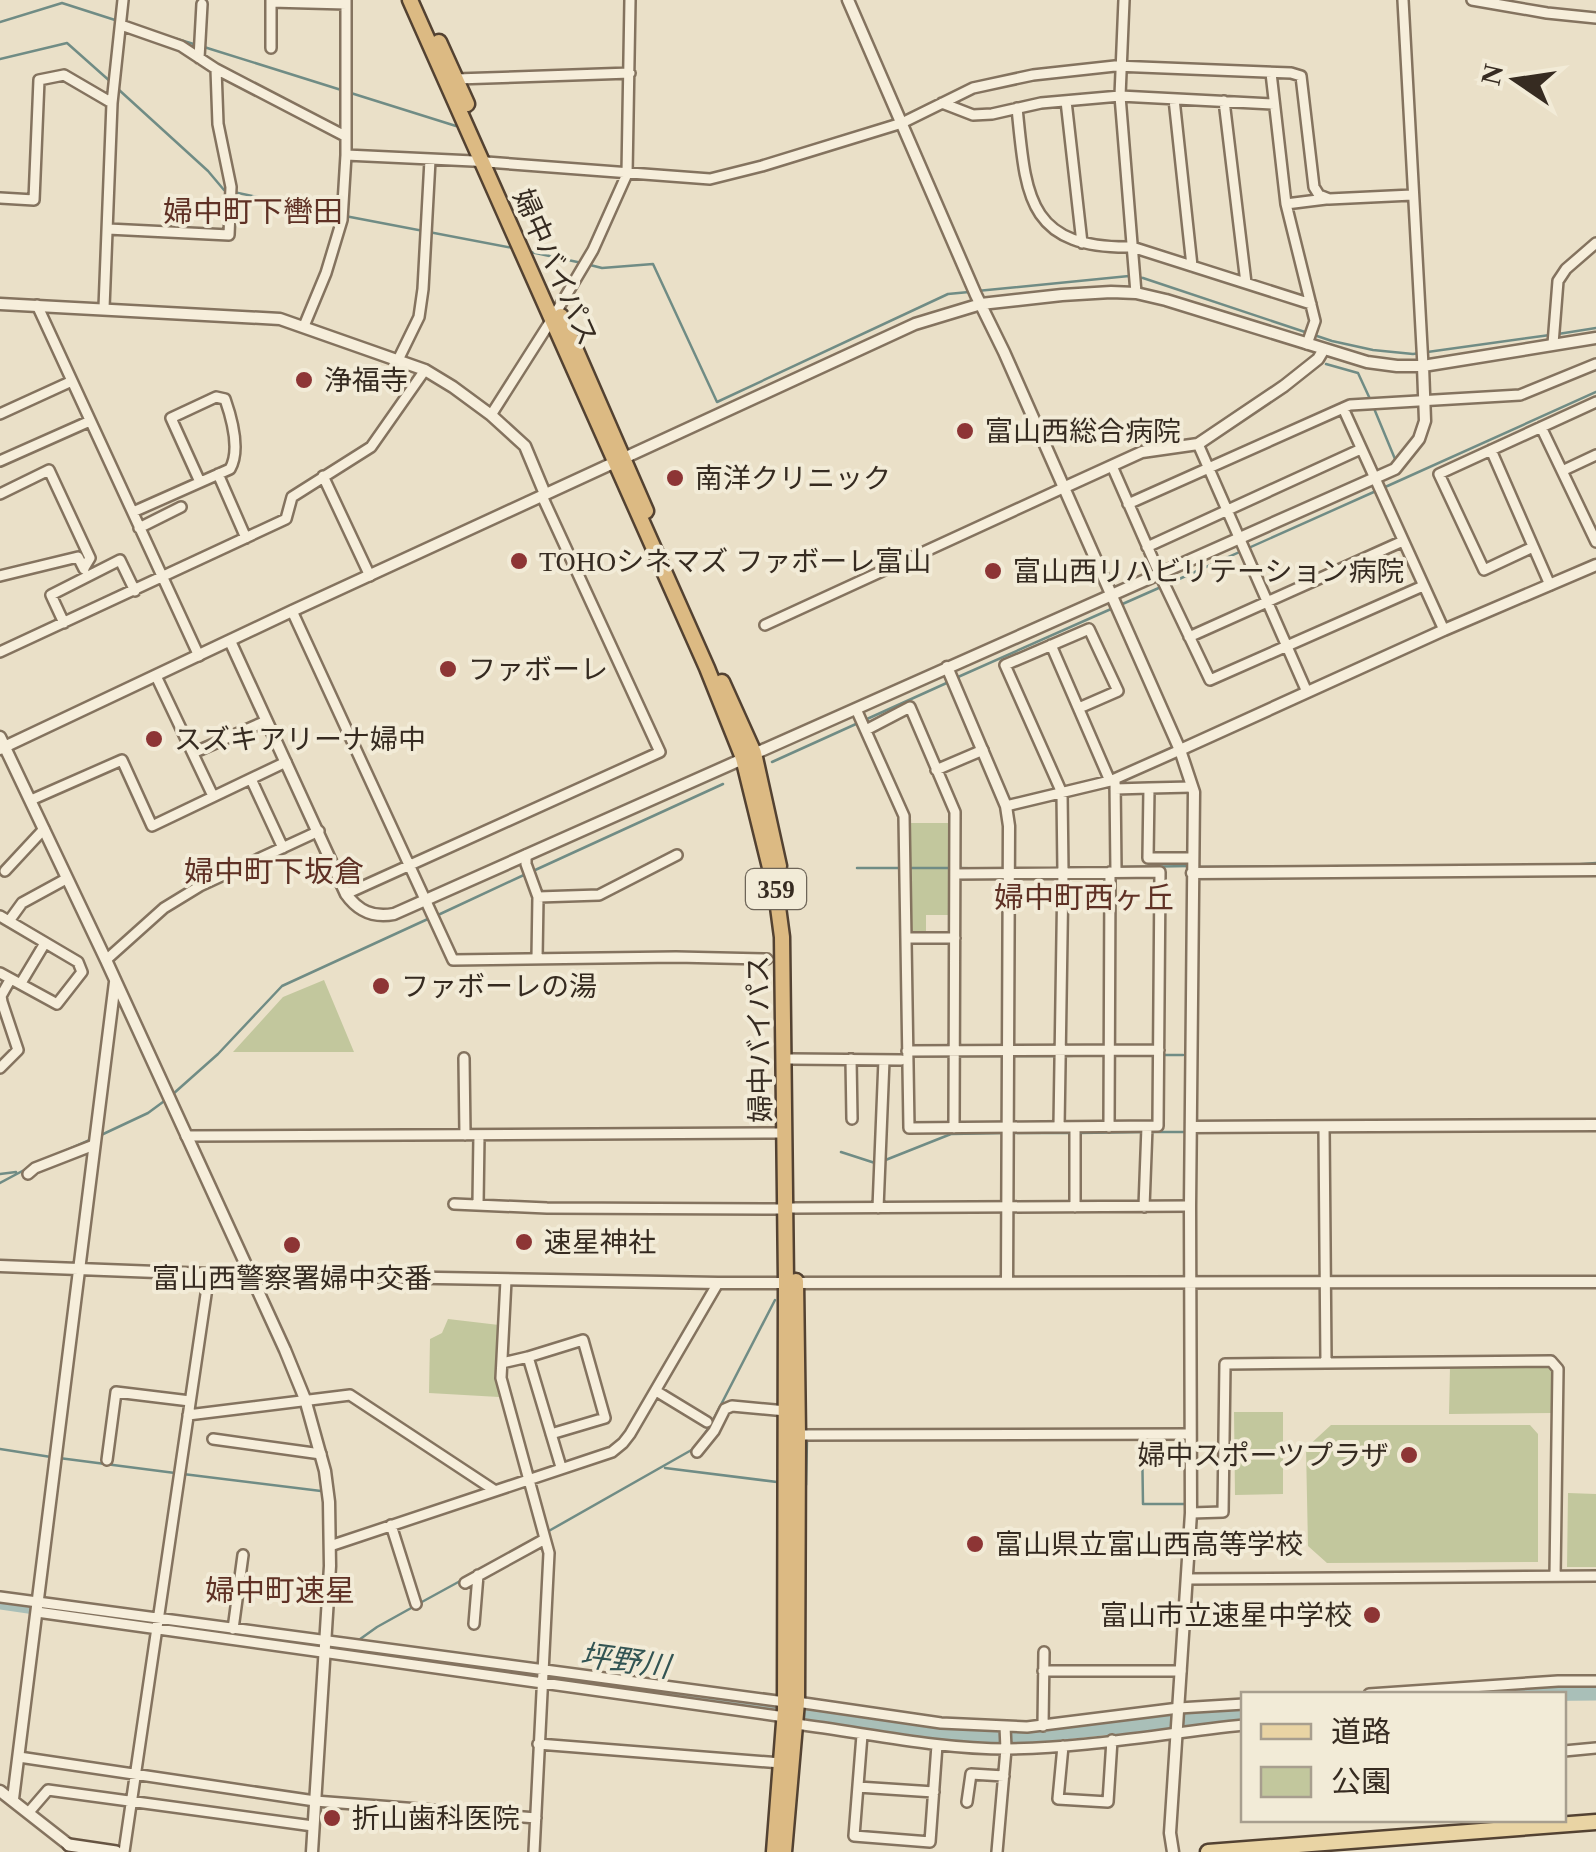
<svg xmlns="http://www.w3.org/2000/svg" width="1596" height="1852" viewBox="0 0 1596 1852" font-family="'Times New Roman','Noto Sans JP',serif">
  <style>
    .green { fill: #c2c79d }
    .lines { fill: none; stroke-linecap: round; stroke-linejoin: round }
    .stream { stroke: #708c85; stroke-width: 2.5 }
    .river { stroke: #a9bfb8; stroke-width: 15 }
    .minor-casing { stroke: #84735f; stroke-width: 14 }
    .tertiary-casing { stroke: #84735f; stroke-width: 15 }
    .secondary-casing { stroke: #665442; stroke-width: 16 }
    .primary-casing { stroke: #534232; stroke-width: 19 }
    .trunk-casing { stroke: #534232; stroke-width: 19 }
    .minor { stroke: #f6eedb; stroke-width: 9 }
    .tertiary { stroke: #f6eedb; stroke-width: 10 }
    .secondary { stroke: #f6eedb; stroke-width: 11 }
    .primary { stroke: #e9d4a4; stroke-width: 14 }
    .trunk { stroke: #dcba83; stroke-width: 14 }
    .poi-dot { fill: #8d3535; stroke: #f2ebd7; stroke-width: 4 }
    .labels { text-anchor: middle; stroke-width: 8; stroke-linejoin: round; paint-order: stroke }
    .shield { fill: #f2ebd7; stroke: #6e6558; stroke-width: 2.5 }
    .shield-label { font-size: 25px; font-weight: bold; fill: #362b21 }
    .street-label { font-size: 28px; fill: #362b21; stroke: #f2ebd7 }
    .poi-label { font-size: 28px; fill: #362b21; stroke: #f2ebd7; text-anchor: start }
    .neighbourhood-label { font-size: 30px; fill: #5f3125; stroke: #f2ebd7 }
    .water-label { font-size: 30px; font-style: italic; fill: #325453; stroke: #f2ebd7 }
  </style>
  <rect width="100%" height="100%" fill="#eae0c8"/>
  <path class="green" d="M909,823H951V915H926V934H915L909,929Z
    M324,980L354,1052H233L283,997Z
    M448,1319L499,1325L496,1377L499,1397L429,1393L430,1339L442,1333Z
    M1545,1366L1553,1372L1552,1413L1449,1414L1450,1367Z
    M1234,1412H1283V1494L1235,1495Z
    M1331,1425H1530L1538,1434V1562L1327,1563L1308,1546L1306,1448Z
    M1568,1493L1596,1494V1567H1567Z"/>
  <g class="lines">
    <path class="stream" d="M0,22L62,3L115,20
      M147,30L197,45
      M204,47L456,126
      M0,59L67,43L112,83
      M118,89L208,171L224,190L337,214
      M345,216L513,248
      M526,251L582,263
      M590,265L602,268L653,264L717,402L948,294L969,292
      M977,291L1129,276L1143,278L1332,341L1373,350L1413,354L1550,335
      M1558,334L1596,328
      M1326,364L1358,373L1370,399
      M1373,406L1395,459
      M1383,488L1596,392
      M1168,584L1376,491
      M1118,606L1161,587
      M958,677L1111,609
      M772,762L951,681
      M1198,867L1570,865L1596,863
      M857,868H900
      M908,868H950
      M958,868L1005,869
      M1068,868L1190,866
      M1013,869L1060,868
      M533,871L723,784
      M438,915L526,874
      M1114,1055H1183
      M899,1056H951
      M959,1056H1006
      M1014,1056H1056
      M1064,1056L1106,1055
      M173,1094L218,1054L282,986L430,918
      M1153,1132H1185
      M1013,1133H1070
      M1078,1133L1145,1132
      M99,1136L148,1113L167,1099
      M841,1152L875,1163
      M58,1154L92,1139
      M883,1161L951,1134L1005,1133
      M0,1174L16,1172
      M0,1183L28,1168
      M1142,1438L1143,1504H1186
      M0,1449L51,1457
      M59,1458L175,1473
      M665,1468L777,1482
      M183,1474L321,1491
      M806,1485L807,1440L885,1439
      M547,1532L695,1448L710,1426L775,1300
      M420,1603L462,1580
      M356,1642L377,1627L413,1607"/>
    <path class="river" d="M0,1602L49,1609
      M77,1613L950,1733L1027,1736L1244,1713
      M1510,1694L1596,1693"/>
    <g class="minor-casing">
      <path id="minor" d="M271,0V48
        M1124,0L1120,96L1136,293
        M1403,0L1423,366
        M1472,0L1547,13L1596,18
        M271,2L346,4
        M121,25L181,46L216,69L345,136
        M199,58L202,4
        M1271,73L1286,204L1315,321L1307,344
        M456,79L630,73
        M1174,99L1192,266
        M1066,101L1082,243
        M1224,101L1246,283
        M942,103L973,115L992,114L1041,103L1120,96L1274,104
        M1017,108C1026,195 1026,249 1132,247L1311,304
        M346,155L473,161L710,179L762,166L902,123L973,88L1033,75L1115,66L1291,73L1301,76L1314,187L1319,195L1329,199L1412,195
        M0,198L34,200L39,80L64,75L112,103
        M1286,204L1326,199
        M108,229L229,235L231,187L218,124L216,69
        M37,305L199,656
        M104,308L112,103L123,0
        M558,309L593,250L627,174L630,0
        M304,326L326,273L342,220L346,155V0
        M1553,344L1558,281L1566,269L1596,243
        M398,360L419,317L423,289L430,160
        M1343,408L1444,630
        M0,414L72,381
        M491,415L552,319
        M1541,427L1596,542
        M1198,444L1307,692
        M1491,450L1550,585
        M0,461L90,421
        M1112,466L1159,573L1210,680L1423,586
        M1562,471L1596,455
        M218,474L246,538
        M323,476L370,576
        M0,494L49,470L90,558L84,568
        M1128,504L1350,405L1520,395L1596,364
        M133,512L230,469C241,450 232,419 225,399L216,397L171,418L200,482
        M139,528L181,507
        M1147,547L1361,449
        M1533,547L1484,570L1439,474L1596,402
        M0,576L78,557L84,569
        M292,611L453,960L676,957L767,959
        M64,623L51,595L120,560L135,591
        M765,625L1063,488
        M1189,637L1403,541
        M1051,645L1110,781
        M0,652L286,519L292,497L371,447L425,370
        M156,676L213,796
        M856,709L904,816L909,1128L1158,1126L1160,872L955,874
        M866,730L910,707L955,812L954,1128
        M193,753L266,721
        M936,770L983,750
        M251,779L283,848
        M1115,780L1116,872
        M1115,789L1149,788
        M31,800L122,760L152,826L286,762
        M1006,806L1110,781L1180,750
        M526,855V864L538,897L537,958
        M1192,858H1148L1149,788L1192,787
        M5,871L44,829
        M346,894L660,752L542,496
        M538,897L599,895L677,855
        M0,916L78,962L82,972L57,1004L0,973
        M9,921L22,903L66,879
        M906,938H955
        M106,960L164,908L200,886L319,831
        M21,983L45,943
        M907,1051L1159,1050
        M464,1058L465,1135
        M791,1059L901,1060
        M851,1059L852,1119
        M0,1068L18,1050L2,1002L1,996L10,980
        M1059,1127L1063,872L1062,793L1005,665L1089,629L1118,691L1079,708
        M1109,1127L1110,872
        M1324,1127L1326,1362
        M186,1136L785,1133
        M28,1174L35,1168L94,1145
        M454,1204L547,1208L784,1209
        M478,1204L479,1135
        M1075,1207V1127
        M1144,1207L1147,1127
        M793,1208L1190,1206
        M878,1208L884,1060
        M506,1280L501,1378L549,1553L534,1852
        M528,1357L583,1340L605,1418L551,1434
        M502,1363L528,1357L561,1467
        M656,1391L707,1422
        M188,1415L350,1395L494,1490
        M798,1435L1190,1434
        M213,1439L321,1454
        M697,1452L714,1431L725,1409L732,1406L786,1411
        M107,1460L116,1392L190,1401
        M1191,1513L1223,1512L1225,1364L1551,1361L1558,1369L1555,1576
        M391,1525L416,1604
        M330,1546L612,1452L623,1443L630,1434L718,1283
        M1187,1579L1596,1576
        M465,1583L545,1539
        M0,1597L785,1702
        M37,1612L785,1717
        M474,1624L478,1575
        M233,1629L243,1555
        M1043,1671H1181
        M1369,1694L1558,1681H1596
        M797,1702L941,1723L1027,1727L1179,1708L1244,1704
        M796,1724C867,1733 936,1749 1008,1749C1087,1748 1165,1733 1244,1725
        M1043,1726L1044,1652
        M862,1735L854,1836L930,1842L937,1745
        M538,1744L781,1763
        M1063,1746L1058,1799L1108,1802L1112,1740
        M1564,1751L1596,1748
        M19,1757L315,1801L536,1818
        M858,1787L934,1792
        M967,1802L971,1774L1004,1776
        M29,1812L48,1790L313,1826
        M124,1852L209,1274
        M997,1852L1006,1749L1005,1726"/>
    </g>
    <g class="tertiary-casing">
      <path id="tertiary" d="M848,0L976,295L1004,352L1180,750L1194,792L1190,1206L1191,1513L1170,1833L1173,1852
        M0,304L280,319L425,370L453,387L491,415L525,446L545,494
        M1063,488L1142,452L1198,444L1284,386L1318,359L1324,349
        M230,641L346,894C358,911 373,918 394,914L1395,469L1419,439L1425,421L1423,366
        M947,667L1006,806L1009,826L1007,1282
        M0,737L106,960L285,1350L305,1399L325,1471L329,1502L330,1566L312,1852
        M0,749L292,611L915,324L981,304L1062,295L1111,292L1136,293L1166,300L1367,362L1397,366H1423L1596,338
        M1180,750L1444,630L1596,565
        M1192,873L1596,870
        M1191,1127L1596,1125
        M0,1266L209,1274L718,1283L1596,1282
        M0,1791L69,1845
        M13,1799L115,982"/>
    </g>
    <g class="secondary-casing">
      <path id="secondary" d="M69,1845L116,1852"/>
    </g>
    <g class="primary-casing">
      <path id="primary" d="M1208,1852L1596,1822"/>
    </g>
    <g class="trunk-casing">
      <path id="trunk" d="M410,0L707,668L743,758L776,892L782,937L786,1282L785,1710L774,1852
        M439,42L467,104
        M561,316L646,511
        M722,682L754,753L779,866
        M784,1852L797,1702L798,1435L796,1281"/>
    </g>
    <use href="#minor" class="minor"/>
    <use href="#tertiary" class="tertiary"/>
    <use href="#secondary" class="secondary"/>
    <use href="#primary" class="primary"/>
    <use href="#trunk" class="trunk"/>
  </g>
  <g class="poi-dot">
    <circle cx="304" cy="380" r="10"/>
    <circle cx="965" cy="431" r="10"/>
    <circle cx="675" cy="478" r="10"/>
    <circle cx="519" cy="561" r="10"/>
    <circle cx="993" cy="571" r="10"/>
    <circle cx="448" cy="669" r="10"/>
    <circle cx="154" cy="739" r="10"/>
    <circle cx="381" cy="986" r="10"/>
    <circle cx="524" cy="1242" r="10"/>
    <circle cx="292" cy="1245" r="10"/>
    <circle cx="1409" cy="1455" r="10"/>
    <circle cx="975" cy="1544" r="10"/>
    <circle cx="1372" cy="1615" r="10"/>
    <circle cx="332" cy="1818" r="10"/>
  </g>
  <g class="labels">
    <rect class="shield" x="746" y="869" width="60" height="40" rx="8"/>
    <g class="shield-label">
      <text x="776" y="898">359</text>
    </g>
    <g class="street-label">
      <text transform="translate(556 267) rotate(66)" y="10">婦中バイパス</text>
      <text transform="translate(759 1039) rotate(-91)" y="10">婦中バイパス</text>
    </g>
    <g class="poi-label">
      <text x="324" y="390">浄福寺</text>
      <text x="985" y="441">富山西総合病院</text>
      <text x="695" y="488">南洋クリニック</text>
      <text x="539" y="571">TOHOシネマズ ファボーレ富山</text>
      <text x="1013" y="581">富山西リハビリテーション病院</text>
      <text x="468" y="679">ファボーレ</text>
      <text x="174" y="749">スズキアリーナ婦中</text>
      <text x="401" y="996">ファボーレの湯</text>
      <text x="544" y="1252">速星神社</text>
      <text x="292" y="1288" text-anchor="middle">富山西警察署婦中交番</text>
      <text x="1389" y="1465" text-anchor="end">婦中スポーツプラザ</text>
      <text x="995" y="1554">富山県立富山西高等学校</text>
      <text x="1352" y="1625" text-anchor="end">富山市立速星中学校</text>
      <text x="352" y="1828">折山歯科医院</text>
    </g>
    <g class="neighbourhood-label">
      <text x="253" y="222">婦中町下轡田</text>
      <text x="274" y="882">婦中町下坂倉</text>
      <text x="1084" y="908">婦中町西ヶ丘</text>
      <text x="280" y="1601">婦中町速星</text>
    </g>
    <g class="water-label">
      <text transform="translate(625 1661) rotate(8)" y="10">坪野川</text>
    </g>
  </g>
  <rect x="1241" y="1692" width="325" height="130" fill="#f2ebd7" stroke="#a79e8e" stroke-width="2.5"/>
  <rect x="1261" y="1724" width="50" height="15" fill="#e9d4a4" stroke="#a79e8e" stroke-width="2.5"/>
  <text x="1331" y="1742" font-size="30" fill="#362b21">道路</text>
  <rect x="1261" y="1767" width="50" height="30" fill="#c2c79d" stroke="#a79e8e" stroke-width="2.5"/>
  <text x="1331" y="1792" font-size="30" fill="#362b21">公園</text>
  <g transform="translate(1516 80) rotate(283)" stroke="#f2ebd7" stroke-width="8" paint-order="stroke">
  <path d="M0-8L18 38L0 25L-18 38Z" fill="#362b21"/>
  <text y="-15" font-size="28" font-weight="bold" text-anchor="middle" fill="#362b21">N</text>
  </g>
</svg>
